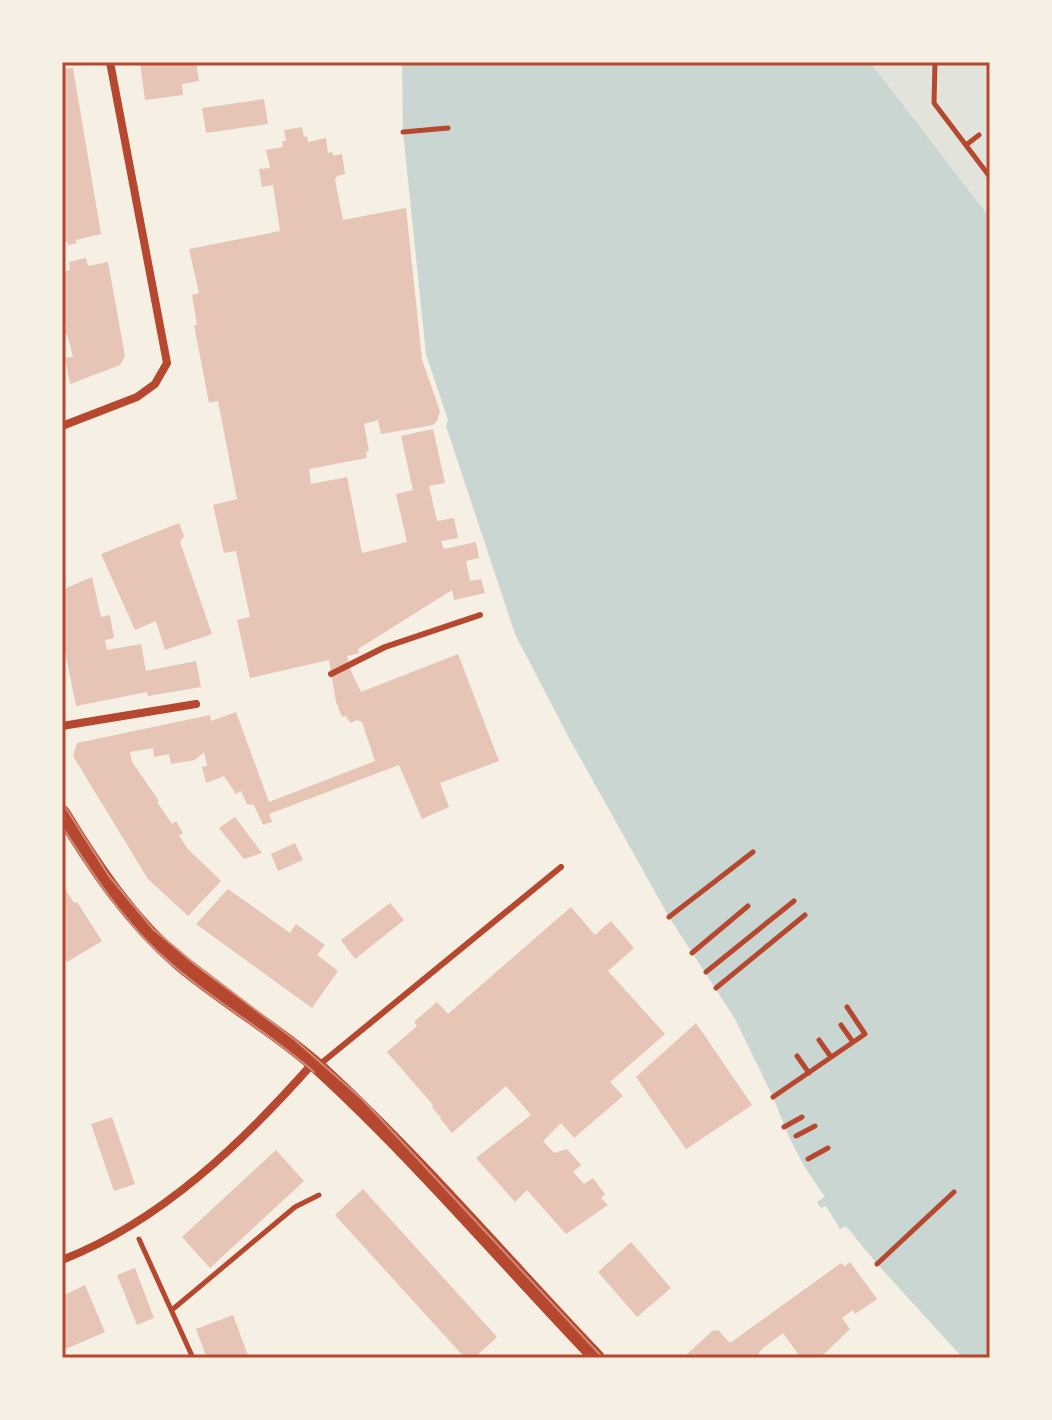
<svg xmlns="http://www.w3.org/2000/svg" width="1052" height="1420" viewBox="0 0 1052 1420" font-family="Overpass,sans-serif">
  <style>
    .green { fill: #e2e4dc }
    .water { fill: #c9d6d2 }
    .building { fill: #e6c5b7 }
    .lines { fill: none; stroke-linecap: round; stroke-linejoin: round }
    .path { stroke: #b5482f; stroke-width: 5 }
    .service { stroke: #b5482f; stroke-width: 6 }
    .minor { stroke: #b5482f; stroke-width: 8 }
    .secondary { stroke: #b5482f; stroke-width: 16 }
    .tram { stroke: #cf8b77; stroke-width: 2 }
    .neatline { fill: none; stroke: #b5482f; stroke-width: 3 }
  </style>
  <rect width="100%" height="100%" fill="#f6efe4"/>
  <path class="green" d="M870,62H990V218Z"/>
  <path class="water" d="M402,62H870L990,218V1358H963L877,1264L846,1226L840,1229L826,1206L821,1208L817,1202L825,1197L804,1166L789,1137L773,1097L735,1019L669,917L568,736L515,634L446,426L448,420L426,354L403,132Z"/>
  <path class="building" d="M140,62H196L199,81L182,84L183,95L145,100Z
    M73,68L101,234L76,240L77,243L68,245V242L62,243V69Z
    M264,99L268,124L206,133L202,108Z
    M302,127L304,137L307,136L308,142L326,138L328,153L332,152L333,156L342,154L345,174L337,176L335,180L343,220L406,208L422,360L440,411L437,421L433,425L381,434L378,420L364,424L369,451L366,452L367,458L309,469L311,484L347,477L362,553L407,542L396,494L413,490L401,436L433,429L445,483L429,486L437,521L454,518L458,538L441,541L444,549L476,542L479,558L466,561L470,581L481,579L485,593L454,600L452,590L358,649L359,653L347,656L349,667L361,692L458,654L499,761L440,783L449,807L422,819L399,765L269,814L272,822L263,825L254,805L247,804L241,791L236,794L224,776L206,783L202,767L207,766L204,752L195,760L171,764L169,754L154,757L153,748L130,752L132,762L159,801L157,802L172,824L176,821L183,833L179,836L188,849L221,881L188,916L148,879L73,756L77,743L210,715L211,721L236,712L269,802L375,761L362,722L357,720L350,723L346,716L342,717L336,702L329,660L250,678L237,620L250,617L236,551L224,553L213,505L237,499L218,401L209,403L194,325H197L192,295L199,293L189,249L280,231L273,185L262,187L259,169L270,168L266,150L283,147L282,141H286L284,130Z
    M86,258L88,266L108,262L125,356L120,365L70,384L65,358L73,357L67,334L62,336V323L66,329L62,307V272L70,270L69,262Z
    M179,523L184,536L180,542L212,634L165,650L156,621L135,630L101,554Z
    M92,577L101,617L110,615L114,638L105,640L107,650L141,644L146,671L196,661L201,687L148,696L147,692L76,706L62,636V590Z
    M235,817L262,853L244,859L219,828Z
    M295,843L303,860L278,871L271,854Z
    M62,884L74,903L77,902L102,941L67,962L62,955Z
    M228,889L290,933L296,924L325,945L317,955L338,971L312,1008L196,924Z
    M390,903L404,920L355,959L341,940Z
    M571,907L595,935L611,921L634,948L608,971L665,1034L610,1082L623,1096L574,1138L561,1123L543,1141L554,1153L567,1149L581,1165L573,1172L584,1184L593,1178L605,1194L601,1198L608,1205L566,1234L527,1190L515,1202L476,1158L531,1115L506,1086L452,1133L440,1118L441,1114L439,1116L432,1107L433,1105L387,1052L417,1026L414,1022L437,1002L448,1014Z
    M696,1023L752,1105L686,1149L636,1077Z
    M112,1117L135,1184L114,1191L91,1124Z
    M276,1150L304,1181L210,1268L182,1237Z
    M363,1189L497,1337L474,1358H465L335,1215Z
    M631,1242L671,1288L637,1317L598,1272Z
    M850,1262L877,1299L855,1314L853,1310L842,1318L850,1329L820,1358H801L783,1333L763,1348L755,1358H683L712,1331L718,1330L730,1343L841,1263L845,1266Z
    M135,1268L154,1318L137,1325L117,1275Z
    M85,1285L105,1332L66,1349L62,1340V1296Z
    M233,1315L249,1358H207L196,1329Z"/>
  <g class="lines">
    <path class="path" d="M935,62L934,103L990,177
      M403,132L448,128
      M966,145L979,135
      M669,917L753,852
      M692,953L748,906
      M706,972L794,901
      M716,988L805,915
      M841,1025L853,1042
      M819,1040L831,1057
      M797,1056L809,1073
      M773,1097L865,1034L847,1007
      M784,1127L802,1117
      M796,1136L815,1126
      M808,1159L828,1148
      M139,1239L193,1358
      M877,1264L954,1192
      M173,1309L295,1207L319,1195"/>
    <path class="service" d="M331,674L385,647L480,615
      M319,1065L561,867"/>
    <path class="minor" d="M62,426L137,397L155,384L167,363L110,62
      M62,726L196,704
      M62,1260C162,1221 243,1142 313,1063"/>
    <path class="secondary" d="M62,813C96,869 131,921 181,964C229,1004 285,1035 330,1078C424,1166 508,1265 597,1358"/>
    <path class="tram" d="M62,802L109,876L153,929L190,960L295,1040L363,1100L603,1358
      M62,826C90,870 120,916 158,952C206,997 265,1029 314,1072"/>
  </g>
  <rect width="1052" height="1420" fill="none" stroke="#f6efe4" stroke-width="128"/>
  <rect x="64" y="64" width="924" height="1292" class="neatline"/>
</svg>
